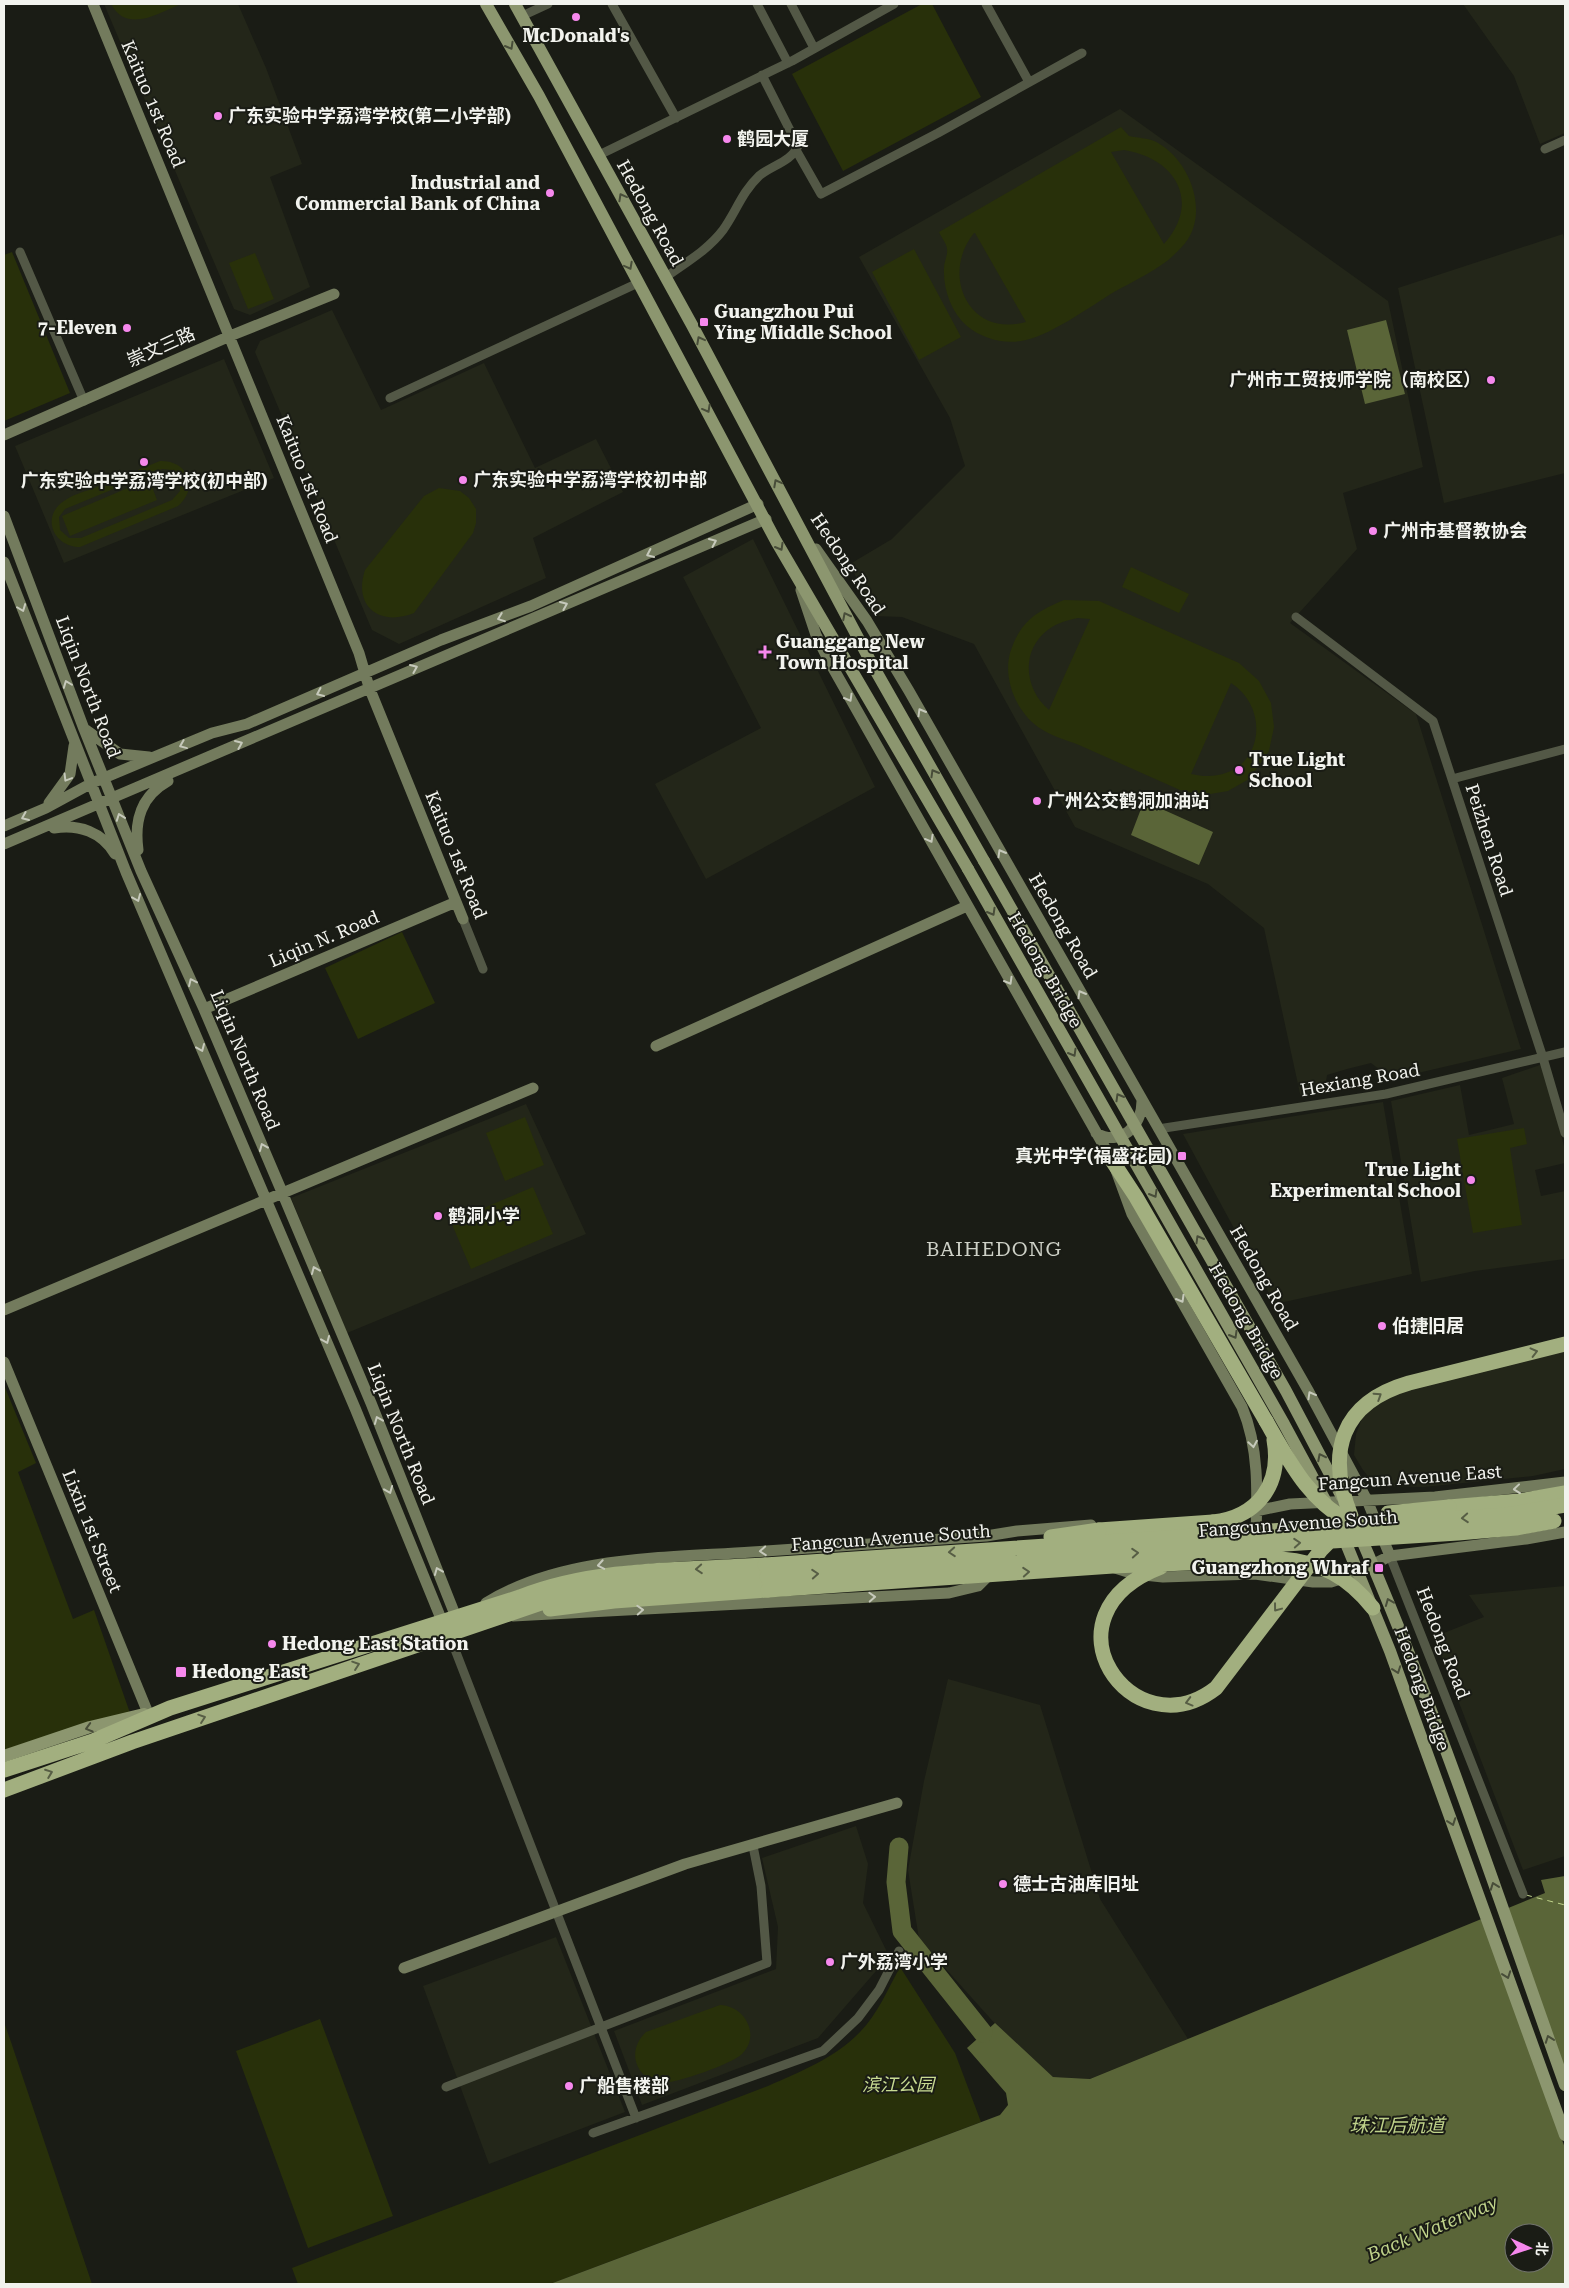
<svg xmlns="http://www.w3.org/2000/svg" width="1569" height="2288" viewBox="0 0 1569 2288" font-family="'Roboto Serif','Noto Sans SC',serif">
  <style>
    .built { fill: #232619 }
    .green { fill: #28300a; fill-rule: evenodd }
    .water { fill: #5a6538; fill-rule: evenodd }
    .pier { fill: #1a1c15 }
    .lines { fill: none; stroke-linecap: round; stroke-linejoin: round }
    .river { stroke: #5a6538; stroke-width: 19 }
    .ferry { stroke: #bfd28a; stroke-width: 1; stroke-dasharray: 6 5; stroke-linecap: butt }
    .street { stroke: #535846; stroke-width: 9 }
    .secondary { stroke: #737b5d; stroke-width: 11 }
    .primary { stroke: #8c966f; stroke-width: 12 }
    .highway { stroke: #a2af7f; stroke-width: 15 }
    .primary-bridge { stroke: #8c966f; stroke-width: 12 }
    .highway-bridge { stroke: #a2af7f; stroke-width: 15 }
    .oneway { stroke: #484d39 }
    .oneway2 { stroke: #c6c9bb }
    .oneway3 { stroke: #575e45 }
    .poi-dot { fill: #f688ed; stroke: #1a1c15; stroke-width: 2 }
    .labels { text-anchor: middle; stroke-width: 4; stroke-linejoin: round; paint-order: stroke }
    .poi-label { font-size: 18px; font-weight: bold; fill: #f2f3ee; stroke: #1a1c15; text-anchor: start }
    .street-label { font-size: 18px; fill: #f2f3ee; stroke: #1a1c15 }
    .park-label { font-size: 18px; font-style: italic; fill: #c8db92; stroke: #1a1c15 }
    .water-label { font-size: 19px; font-style: italic; fill: #bfd28a; stroke: #1a1c15 }
    .quarter-label { font-size: 20px; letter-spacing: 1px; fill: #ced1c7; stroke: #1a1c15 }
  </style>
  <rect width="100%" height="100%" fill="#1a1c15"/>
  <path class="built" d="M104,4H238L266,68L302,164L270,177L310,287L250,315L234,309Z
    M1463,4H1565V133L1540,144L1514,76Z
    M1120,109L1388,301L1423,467L1343,493L1357,549L1290,623L1416,714L1521,1049L1392,1079L1371,1063L1347,1069L1327,1075L1324,1094L1301,1098L1264,928L1208,884L1075,827L974,644L902,617L874,616L850,564L892,539L965,466L950,418L859,257Z
    M1563,234L1565,244V473L1444,503L1398,288Z
    M332,310L381,410L484,363L535,468L596,439L623,492L533,538L546,578L399,644L372,630L255,352L260,341Z
    M224,359L274,478L64,563L15,446Z
    M753,539L875,787L706,879L655,784L761,728L683,577Z
    M1543,1064L1565,1150V1163L1535,1170L1541,1196L1565,1191V1259L1475,1271L1421,1282L1391,1101L1460,1085L1469,1135L1514,1124L1502,1078Z
    M1383,1102L1412,1274L1275,1304L1183,1134Z
    M526,1104L586,1234L347,1333L291,1198Z
    M1565,1350V1469L1533,1476L1423,1487L1376,1486L1363,1470L1354,1455L1356,1434L1363,1416L1378,1402L1420,1384Z
    M1565,1586V1856L1523,1870L1434,1637L1484,1617L1469,1595Z
    M948,1679L1040,1705L1100,1899L1188,2039L1090,2079L1053,2077L1007,2037L919,1939L908,1870L924,1781Z
    M856,1826L868,1864L863,1903L889,1956L818,2038L642,2105L614,2031L776,1969L778,1927L762,1858Z
    M556,1937L625,2112L489,2164L423,1986Z"/>
  <path class="green" d="M111,4H181C159,13 127,34 111,4Z
    M922,4H932L981,97L843,171L792,74Z
    M1121,127L1129,136C1138,138 1150,138 1158,143C1188,160 1208,207 1188,239C1183,247 1174,255 1167,261C1151,273 1132,282 1114,292C1091,306 1047,338 1021,341C1002,344 981,338 967,326C951,312 943,289 944,268C944,262 948,255 947,249C947,244 941,237 939,232ZM1124,150C1175,158 1202,201 1164,244L1111,152ZM974,233H975L1026,322C969,338 940,275 974,233Z
    M914,249L961,337L919,360L872,272Z
    M12,252L70,393L4,421V255Z
    M255,253L274,299L248,309L229,263Z
    M160,461C187,460 200,487 178,506L80,547C54,547 40,517 64,501C72,495 83,492 92,489C114,480 137,470 160,461ZM162,469L173,470L180,479V491L172,500L81,538H69L60,530L59,517L65,509Z
    M149,479L157,500L70,536L62,516Z
    M439,488L460,491L469,498L476,509V523L473,533L414,613C379,627 353,606 365,570L424,496Z
    M1131,567L1189,594L1179,613L1122,587Z
    M1064,600L1099,601L1239,663L1259,681L1271,703L1274,727L1269,751L1249,779L1228,791L1204,795L1180,790C1146,775 1113,760 1079,745C1066,740 1049,735 1038,727C1016,711 1003,679 1010,653C1020,622 1035,612 1064,600ZM1078,618L1090,619L1049,710C1024,689 1020,650 1049,629C1057,623 1068,620 1078,618ZM1231,683C1269,707 1264,767 1218,775C1209,777 1200,776 1191,774Z
    M402,932L435,1003L358,1039L325,968Z
    M525,1117L544,1165L505,1181L486,1133Z
    M1524,1128L1527,1144L1510,1148L1522,1225L1473,1233L1457,1139Z
    M533,1187L553,1234L471,1269L451,1222Z
    M4,1385L36,1463L18,1472L73,1619L94,1610L130,1713L4,1751Z
    M900,1967L955,2053L981,2122L550,2284H298L292,2268L768,2086C800,2072 835,2058 860,2032C877,2015 888,1989 900,1967Z
    M720,2005C745,2006 761,2035 742,2054C732,2064 672,2085 659,2083C650,2081 642,2075 638,2067C632,2055 636,2041 646,2032Z
    M320,2019L393,2216L308,2248L236,2051Z
    M4,2022L11,2042L92,2284H4Z"/>
  <path class="water" d="M1386,320L1405,394L1365,404L1347,330Z
    M1144,801L1213,832L1199,865L1131,835Z
    M1565,1876V2284H550L1000,2115L1008,2105L1006,2093L967,2048L995,2023L1053,2077L1090,2079L1545,1893L1541,1880ZM1514,2233H1544V2263H1514Z"/>
  <path class="pier" d="M1506,1906L1565,2070V2148L1481,1917Z"/>
  <g class="lines">
    <path class="river" d="M899,1847L896,1882L902,1931L983,2033"/>
    <path class="ferry" d="M1526,1895L1565,1905"/>
    <path class="street" d="M612,4L676,118
      M757,4L788,63
      M791,4L814,48
      M986,4L1029,82
      M522,16L548,4
      M1545,149L1565,140
      M796,150L821,194L938,133L1082,53
      M599,155L792,61L894,4
      M20,252L84,401
      M666,277C685,263 708,250 723,230C736,212 742,192 759,176C772,165 791,162 798,146L762,75
      M390,398L638,283
      M1296,617L1433,721L1543,1058L1565,1133
      M1452,779L1565,749
      M463,919L483,969
      M1158,1129L1386,1094L1565,1052
      M1390,1556L1523,1894
      M449,1634L636,2118
      M446,2087L767,1963L761,1886L753,1846
      M593,2133L823,2051L858,2018L879,1990L899,1951"/>
    <path class="secondary" d="M93,4L359,653L369,687L463,919
      M4,435L230,336L334,294
      M4,516L84,729L141,871L204,1009L282,1192L371,1403L456,1617
      M816,549L867,621L909,691L1309,1392L1367,1500L1390,1556
      M4,562L126,872L355,1408L442,1621
      M801,590L816,635L829,661L1113,1162L1132,1214L1242,1407C1264,1459 1255,1519 1255,1574
      M86,730L120,754L149,757
      M49,803L70,774L74,746
      M4,826L46,808L92,783L154,757L212,733L247,724L441,640L531,606L758,504
      M54,828C79,824 102,832 115,854
      M4,844L766,519
      M138,850C134,820 141,796 168,781
      M204,1009L456,902
      M656,1046L967,906
      M1096,1133C1121,1147 1142,1126 1142,1101
      M4,1310L533,1088
      M4,1362L148,1713
      M1251,1512L1290,1504L1435,1497L1565,1482
      M1115,1568L1134,1574L1163,1577L1255,1574L1313,1582H1331L1350,1576L1390,1556L1526,1539L1565,1532
      M486,1603C562,1556 665,1558 752,1552C830,1547 908,1541 986,1536L1017,1531L1091,1525
      M513,1616L949,1593L978,1586L991,1573
      M404,1968L685,1864L897,1803"/>
    <path class="primary" d="M486,4L539,96L776,541L968,869
      M515,4L692,325L873,666L984,861
      M4,1756L90,1727L144,1714"/>
    <path class="highway" d="M1113,1162L1136,1197L1266,1421
      M1449,1507L1519,1501L1565,1493
      M1099,1530L1213,1522
      M550,1609L614,1601L768,1590
      M4,1770L93,1741L170,1708L520,1597C595,1567 685,1570 765,1565
      M4,1790L132,1742L556,1598L621,1588L767,1577"/>
    <path class="primary-bridge" d="M984,861L1286,1391L1342,1497
      M968,869L1284,1424L1325,1500
      M1341,1531L1390,1651L1565,2135
      M1358,1531C1437,1711 1499,1900 1565,2085"/>
    <path class="highway-bridge" d="M1266,1421C1290,1463 1310,1503 1355,1525
      M1388,1513L1449,1507
      M1351,1516C1326,1453 1340,1403 1409,1383L1565,1344
      M1213,1522C1257,1517 1282,1485 1274,1440
      M1051,1537L1099,1530
      M765,1565L1506,1515L1565,1505
      M1161,1567C1036,1615 1132,1753 1216,1688L1321,1550L1333,1538
      M767,1577L1458,1533L1516,1528L1554,1521
      M768,1590L1113,1566L1281,1559C1321,1562 1348,1577 1373,1608"/>
  </g>
  <defs><path id="oneway-chevron" d="M-2-3.5L2.5 0L-2 3.5" fill="none" stroke-width="1.6" stroke-linecap="round" stroke-linejoin="round" transform="scale(1.25)"/></defs>
  <g class="oneway">
    <use href="#oneway-chevron" transform="translate(510 46) rotate(60)"/>
    <use href="#oneway-chevron" transform="translate(622 197) rotate(-119)"/>
    <use href="#oneway-chevron" transform="translate(629 266) rotate(62)"/>
    <use href="#oneway-chevron" transform="translate(700 340) rotate(-118)"/>
    <use href="#oneway-chevron" transform="translate(707 409) rotate(61)"/>
    <use href="#oneway-chevron" transform="translate(777 483) rotate(-118)"/>
    <use href="#oneway-chevron" transform="translate(780 547) rotate(60)"/>
    <use href="#oneway-chevron" transform="translate(846 616) rotate(-117)"/>
    <use href="#oneway-chevron" transform="translate(934 773) rotate(-120)"/>
    <use href="#oneway-chevron" transform="translate(992 912) rotate(60)"/>
    <use href="#oneway-chevron" transform="translate(1073 1053) rotate(60)"/>
    <use href="#oneway-chevron" transform="translate(1119 1097) rotate(-120)"/>
    <use href="#oneway-chevron" transform="translate(1154 1194) rotate(60)"/>
    <use href="#oneway-chevron" transform="translate(1199 1239) rotate(-120)"/>
    <use href="#oneway-chevron" transform="translate(1234 1335) rotate(60)"/>
    <use href="#oneway-chevron" transform="translate(1321 1457) rotate(-117)"/>
    <use href="#oneway-chevron" transform="translate(1389 1602) rotate(-112)"/>
    <use href="#oneway-chevron" transform="translate(1397 1670) rotate(70)"/>
    <use href="#oneway-chevron" transform="translate(89 1728) rotate(164)"/>
    <use href="#oneway-chevron" transform="translate(1452 1822) rotate(70)"/>
    <use href="#oneway-chevron" transform="translate(1494 1886) rotate(-110)"/>
    <use href="#oneway-chevron" transform="translate(1507 1975) rotate(70)"/>
    <use href="#oneway-chevron" transform="translate(1549 2039) rotate(-110)"/>
  </g>
  <g class="oneway2">
    <use href="#oneway-chevron" transform="translate(713 542) rotate(-24)"/>
    <use href="#oneway-chevron" transform="translate(650 554) rotate(155)"/>
    <use href="#oneway-chevron" transform="translate(564 605) rotate(-23)"/>
    <use href="#oneway-chevron" transform="translate(22 608) rotate(69)"/>
    <use href="#oneway-chevron" transform="translate(501 618) rotate(159)"/>
    <use href="#oneway-chevron" transform="translate(414 668) rotate(-23)"/>
    <use href="#oneway-chevron" transform="translate(67 684) rotate(-111)"/>
    <use href="#oneway-chevron" transform="translate(320 693) rotate(156)"/>
    <use href="#oneway-chevron" transform="translate(849 698) rotate(60)"/>
    <use href="#oneway-chevron" transform="translate(921 712) rotate(-120)"/>
    <use href="#oneway-chevron" transform="translate(239 744) rotate(-23)"/>
    <use href="#oneway-chevron" transform="translate(183 745) rotate(158)"/>
    <use href="#oneway-chevron" transform="translate(67 778) rotate(121)"/>
    <use href="#oneway-chevron" transform="translate(25 817) rotate(157)"/>
    <use href="#oneway-chevron" transform="translate(120 817) rotate(-110)"/>
    <use href="#oneway-chevron" transform="translate(930 839) rotate(61)"/>
    <use href="#oneway-chevron" transform="translate(1001 853) rotate(-120)"/>
    <use href="#oneway-chevron" transform="translate(137 898) rotate(67)"/>
    <use href="#oneway-chevron" transform="translate(1009 981) rotate(60)"/>
    <use href="#oneway-chevron" transform="translate(192 982) rotate(-115)"/>
    <use href="#oneway-chevron" transform="translate(1081 994) rotate(-120)"/>
    <use href="#oneway-chevron" transform="translate(201 1048) rotate(67)"/>
    <use href="#oneway-chevron" transform="translate(263 1147) rotate(-113)"/>
    <use href="#oneway-chevron" transform="translate(315 1270) rotate(-113)"/>
    <use href="#oneway-chevron" transform="translate(1181 1299) rotate(60)"/>
    <use href="#oneway-chevron" transform="translate(326 1340) rotate(67)"/>
    <use href="#oneway-chevron" transform="translate(1311 1395) rotate(-119)"/>
    <use href="#oneway-chevron" transform="translate(378 1420) rotate(-112)"/>
    <use href="#oneway-chevron" transform="translate(1253 1444) rotate(81)"/>
    <use href="#oneway-chevron" transform="translate(1517 1489) rotate(174)"/>
    <use href="#oneway-chevron" transform="translate(389 1490) rotate(68)"/>
    <use href="#oneway-chevron" transform="translate(763 1551) rotate(176)"/>
    <use href="#oneway-chevron" transform="translate(601 1565) rotate(170)"/>
    <use href="#oneway-chevron" transform="translate(438 1571) rotate(-112)"/>
    <use href="#oneway-chevron" transform="translate(872 1597) rotate(-3)"/>
    <use href="#oneway-chevron" transform="translate(640 1610) rotate(-3)"/>
  </g>
  <g class="oneway3">
    <use href="#oneway-chevron" transform="translate(1534 1352) rotate(-14)"/>
    <use href="#oneway-chevron" transform="translate(1378 1396) rotate(-33)"/>
    <use href="#oneway-chevron" transform="translate(1465 1518) rotate(176)"/>
    <use href="#oneway-chevron" transform="translate(1297 1543) rotate(-4)"/>
    <use href="#oneway-chevron" transform="translate(952 1552) rotate(176)"/>
    <use href="#oneway-chevron" transform="translate(1135 1553) rotate(-4)"/>
    <use href="#oneway-chevron" transform="translate(699 1569) rotate(176)"/>
    <use href="#oneway-chevron" transform="translate(1026 1572) rotate(-4)"/>
    <use href="#oneway-chevron" transform="translate(815 1574) rotate(-4)"/>
    <use href="#oneway-chevron" transform="translate(1277 1608) rotate(127)"/>
    <use href="#oneway-chevron" transform="translate(356 1665) rotate(-19)"/>
    <use href="#oneway-chevron" transform="translate(1189 1702) rotate(165)"/>
    <use href="#oneway-chevron" transform="translate(202 1718) rotate(-19)"/>
    <use href="#oneway-chevron" transform="translate(49 1773) rotate(-21)"/>
  </g>
  <g class="poi-dot">
    <circle cx="576" cy="17" r="5"/>
    <circle cx="218" cy="116" r="5"/>
    <circle cx="727" cy="139" r="5"/>
    <circle cx="550" cy="193" r="5"/>
    <rect x="699" y="317" width="10" height="10" rx="2.5"/>
    <circle cx="127" cy="328" r="5"/>
    <circle cx="1491" cy="380" r="5"/>
    <circle cx="144" cy="462" r="5"/>
    <circle cx="463" cy="480" r="5"/>
    <circle cx="1373" cy="531" r="5"/>
    <path d="M762.5 644.5h5v5h5v5h-5v5h-5v-5h-5v-5h5z"/>
    <circle cx="1239" cy="770" r="5"/>
    <circle cx="1037" cy="801" r="5"/>
    <rect x="1177" y="1151" width="10" height="10" rx="2.5"/>
    <circle cx="1471" cy="1180" r="5"/>
    <circle cx="438" cy="1216" r="5"/>
    <circle cx="1382" cy="1326" r="5"/>
    <rect x="1374" y="1563" width="10" height="10" rx="2.5"/>
    <circle cx="272" cy="1644" r="5"/>
    <rect x="175" y="1666" width="12" height="12" rx="2.5"/>
    <circle cx="1003" cy="1884" r="5"/>
    <circle cx="830" cy="1962" r="5"/>
    <circle cx="569" cy="2086" r="5"/>
  </g>
  <g class="labels">
    <g class="poi-label">
      <text x="576" y="42" text-anchor="middle">McDonald's</text>
      <text x="228" y="122">广东实验中学荔湾学校(第二小学部)</text>
      <text x="737" y="145">鹤园大厦</text>
      <text x="540" y="189" text-anchor="end">Industrial and<tspan x="540" dy="21">Commercial Bank of China</tspan></text>
      <text x="714" y="318">Guangzhou Pui<tspan x="714" dy="21">Ying Middle School</tspan></text>
      <text x="117" y="334" text-anchor="end">7-Eleven</text>
      <text x="1481" y="386" text-anchor="end">广州市工贸技师学院（南校区）</text>
      <text x="473" y="486">广东实验中学荔湾学校初中部</text>
      <text x="144" y="487" text-anchor="middle">广东实验中学荔湾学校(初中部)</text>
      <text x="1383" y="537">广州市基督教协会</text>
      <text x="776" y="648">Guanggang New<tspan x="776" dy="21">Town Hospital</tspan></text>
      <text x="1249" y="766">True Light<tspan x="1249" dy="21">School</tspan></text>
      <text x="1047" y="807">广州公交鹤洞加油站</text>
      <text x="1172" y="1162" text-anchor="end">真光中学(福盛花园)</text>
      <text x="1461" y="1176" text-anchor="end">True Light<tspan x="1461" dy="21">Experimental School</tspan></text>
      <text x="448" y="1222">鹤洞小学</text>
      <text x="1392" y="1332">伯捷旧居</text>
      <text x="1369" y="1574" text-anchor="end">Guangzhong Whraf</text>
      <text x="282" y="1650">Hedong East Station</text>
      <text x="192" y="1678">Hedong East</text>
      <text x="1013" y="1890">德士古油库旧址</text>
      <text x="840" y="1968">广外荔湾小学</text>
      <text x="579" y="2092">广船售楼部</text>
    </g>
    <g class="street-label">
      <text transform="translate(153 104) rotate(67)" y="6">Kaituo 1st Road</text>
      <text transform="translate(650 213) rotate(61)" y="6">Hedong Road</text>
      <text transform="translate(161 347) rotate(-24)" y="6">崇文三路</text>
      <text transform="translate(307 479) rotate(68)" y="6">Kaituo 1st Road</text>
      <text transform="translate(848 564) rotate(56)" y="6">Hedong Road</text>
      <text transform="translate(88 687) rotate(69)" y="6">Liqin North Road</text>
      <text transform="translate(1489 840) rotate(72)" y="6">Peizhen Road</text>
      <text transform="translate(456 855) rotate(68)" y="6">Kaituo 1st Road</text>
      <text transform="translate(1063 926) rotate(60)" y="6">Hedong Road</text>
      <text transform="translate(324 939) rotate(-23)" y="6">Liqin N. Road</text>
      <text transform="translate(1045 970) rotate(60)" y="6">Hedong Bridge</text>
      <text transform="translate(245 1060) rotate(67)" y="6">Liqin North Road</text>
      <text transform="translate(1360 1080) rotate(-10)" y="6">Hexiang Road</text>
      <text transform="translate(1264 1278) rotate(60)" y="6">Hedong Road</text>
      <text transform="translate(1246 1321) rotate(60)" y="6">Hedong Bridge</text>
      <text transform="translate(401 1434) rotate(68)" y="6">Liqin North Road</text>
      <text transform="translate(1410 1478) rotate(-4)" y="6">Fangcun Avenue East</text>
      <text transform="translate(1298 1524) rotate(-4)" y="6">Fangcun Avenue South</text>
      <text transform="translate(92 1531) rotate(68)" y="6">Lixin 1st Street</text>
      <text transform="translate(891 1538) rotate(-4)" y="6">Fangcun Avenue South</text>
      <text transform="translate(1443 1643) rotate(69)" y="6">Hedong Road</text>
      <text transform="translate(1422 1689) rotate(70)" y="6">Hedong Bridge</text>
    </g>
    <g class="park-label">
      <text x="898" y="2091">滨江公园</text>
    </g>
    <g class="water-label">
      <text x="1397" y="2132">珠江后航道</text>
      <text transform="translate(1432 2228) rotate(-23)" y="7">Back Waterway</text>
    </g>
    <g class="quarter-label">
      <text x="994" y="1256">BAIHEDONG</text>
    </g>
  </g>
  <rect width="1569" height="2288" fill="none" stroke="#f2f3ee" stroke-width="10"/>
  <g transform="translate(1529 2248) rotate(93)"><circle r="24" fill="#1a1c15" stroke="#70726c"/>
  <path d="M0-4L9 19L0 12L-9 19Z" fill="#f688ed"/>
  <text y="-8" font-size="14" font-weight="bold" text-anchor="middle" fill="#f2f3ee">北</text>
  </g>
</svg>
